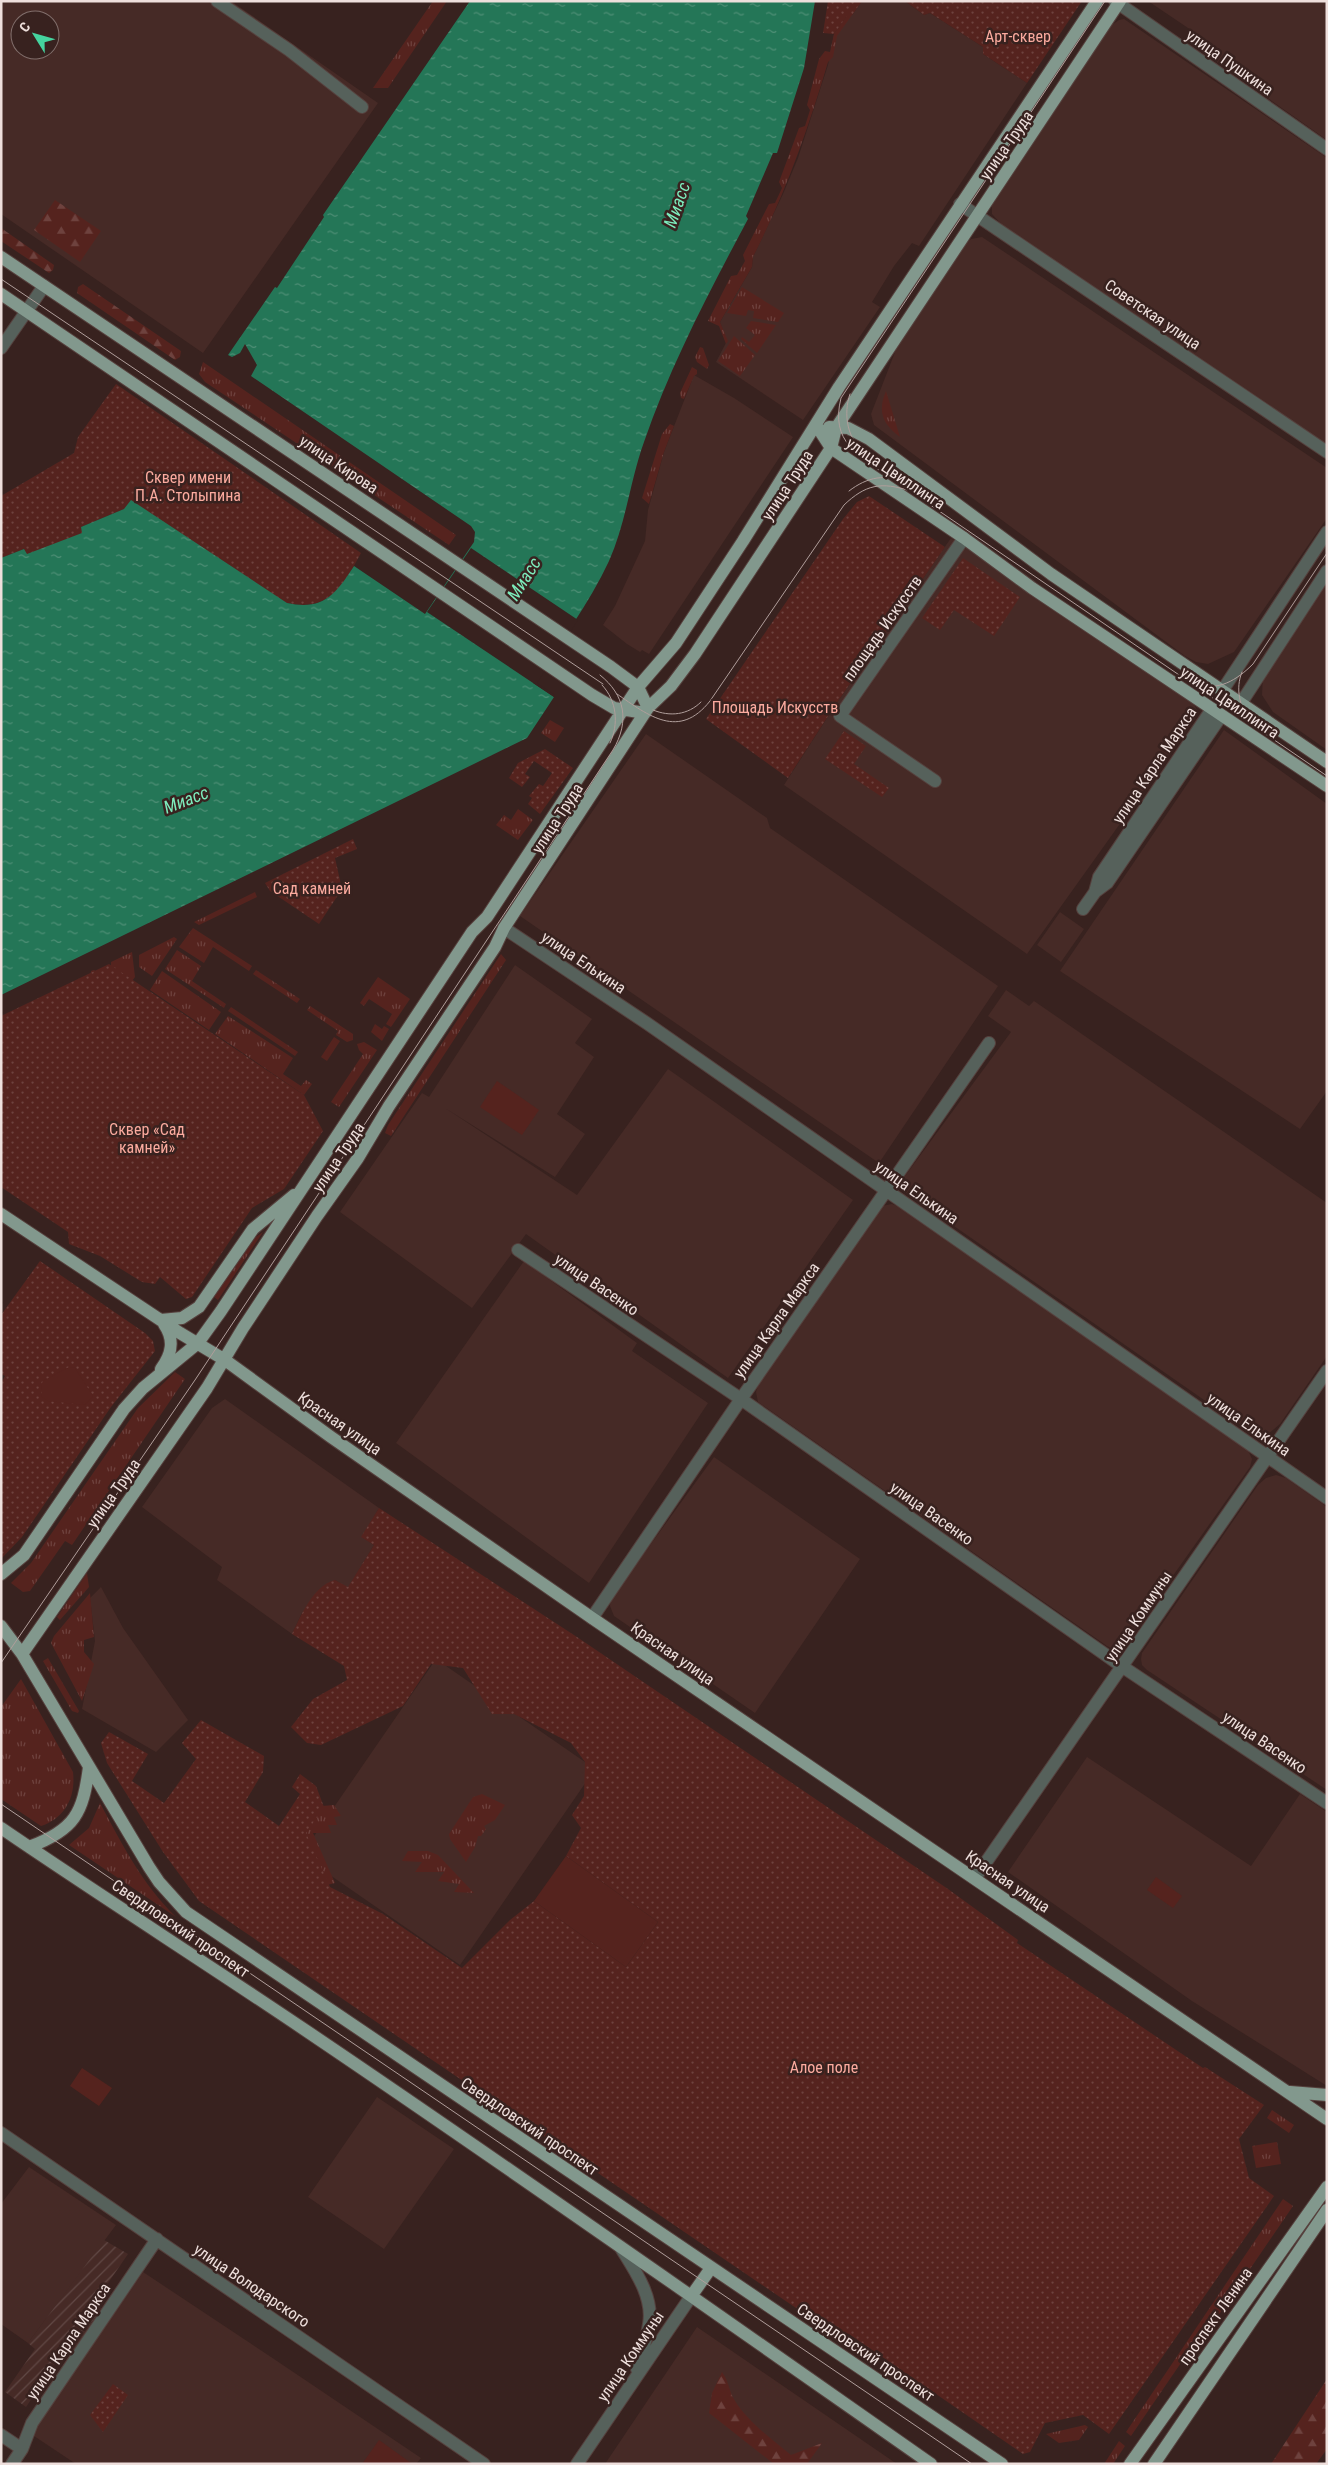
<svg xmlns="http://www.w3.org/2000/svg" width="1328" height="2465" viewBox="0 0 1328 2465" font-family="'Roboto Condensed',sans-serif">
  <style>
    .built { fill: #462a26; fill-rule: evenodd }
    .industrial { fill: url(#industrial-furrows) }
    .grass { fill: url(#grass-tufts) }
    .forest { fill: url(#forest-firs) }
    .park { fill: url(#park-dots) }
    .pitch { fill: #55231e }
    .water { fill: url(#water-ripples) }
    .pier { fill: #38221f }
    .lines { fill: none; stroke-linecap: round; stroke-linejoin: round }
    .minor-casing { stroke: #55403d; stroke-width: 14 }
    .major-casing { stroke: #55403d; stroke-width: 14 }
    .minor { stroke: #56615b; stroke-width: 12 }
    .major { stroke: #82988d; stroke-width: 12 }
    .tram { stroke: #b09e9b; stroke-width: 1 }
    .labels { text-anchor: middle; stroke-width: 5; stroke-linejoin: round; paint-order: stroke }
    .park-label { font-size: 16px; fill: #fcab9f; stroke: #38221f }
    .street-label { font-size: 16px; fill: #eedfdc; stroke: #38221f }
    .water-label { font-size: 18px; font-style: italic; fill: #7decbd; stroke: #38221f }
  </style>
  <defs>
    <pattern id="industrial-furrows" width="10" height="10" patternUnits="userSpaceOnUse" patternTransform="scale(1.25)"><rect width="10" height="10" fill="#462a26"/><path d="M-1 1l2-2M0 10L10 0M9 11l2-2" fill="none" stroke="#614845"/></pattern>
    <pattern id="grass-tufts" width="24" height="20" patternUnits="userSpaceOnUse" patternTransform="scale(1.25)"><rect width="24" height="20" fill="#55231e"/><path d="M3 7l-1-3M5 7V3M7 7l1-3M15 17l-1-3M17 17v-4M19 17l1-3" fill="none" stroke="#6e423e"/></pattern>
    <pattern id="forest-firs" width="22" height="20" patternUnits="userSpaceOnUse" patternTransform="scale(1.25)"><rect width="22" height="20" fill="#55231e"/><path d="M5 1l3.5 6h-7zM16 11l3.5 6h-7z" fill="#6e423e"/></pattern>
    <pattern id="park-dots" width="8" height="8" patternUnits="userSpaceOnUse" patternTransform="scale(1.25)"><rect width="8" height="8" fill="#55231e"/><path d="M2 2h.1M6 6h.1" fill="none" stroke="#6e423e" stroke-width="1.8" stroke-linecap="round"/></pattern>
    <pattern id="water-ripples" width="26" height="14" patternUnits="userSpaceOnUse" patternTransform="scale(1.25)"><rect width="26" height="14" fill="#247657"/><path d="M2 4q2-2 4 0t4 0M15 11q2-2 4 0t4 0" fill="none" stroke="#4f8f76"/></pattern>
  </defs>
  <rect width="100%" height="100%" fill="#38221f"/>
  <path class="built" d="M1,1H231L378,103L203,353L1,214ZM20,20H50V50H20Z
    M862,1H905L924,15L930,13L983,47V54L1027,83L919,246L912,243L894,266L872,302L880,307L803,420L716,362L727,341L720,322L752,267L753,257L783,194L798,158L828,65L834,34L849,13L852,15Z
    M1148,1H1327V140L1187,41L1194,32Z
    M1124,19L1327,158V445L1002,225L992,214V203L996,196L1112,25L1119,20Z
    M982,237L1327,468V518L1234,652L1208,664L1196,662L1185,656L874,425L871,414L897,347L966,243L971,239Z
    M694,375L734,398L793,437L649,654L642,650L640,652L627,644L603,625L615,606L645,541L648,510L664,452Z
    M951,538L1192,702L1199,713L1027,954L784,785L836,704Z
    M1327,581V750L1273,712L1262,695L1263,676Z
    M1224,730L1327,804V1091L1300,1129L1060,971Z
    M646,734L767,818L770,828L998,986L879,1163L520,916Z
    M1060,912L1084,929L1061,962L1037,945Z
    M515,965L592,1019L575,1043L594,1057L557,1114L585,1134L555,1177L445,1108L577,1195L668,1069L853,1200L728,1378L526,1234L472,1308L340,1212L422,1093L429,1097Z
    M1006,990L1029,1006L1034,1001L1327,1203V1356L1280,1424L1267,1435L1261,1436L1253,1434L905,1192L902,1187L905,1176L1011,1032L988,1016Z
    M892,1204L899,1207L1246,1446L1252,1459L1250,1467L1121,1649L1115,1650L1107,1646L758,1402L756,1392L758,1386L875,1212L882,1206Z
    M524,1261L637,1343L632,1351L708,1403L589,1583L396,1443Z
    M225,1399L379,1508L362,1537L374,1545L348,1588L335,1580L302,1613L292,1634L217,1580L222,1567L142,1507L212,1408Z
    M714,1457L860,1559L755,1713L614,1616L610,1606L611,1599Z
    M1276,1475L1286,1478L1327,1507V1790L1147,1670L1142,1665L1141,1659L1142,1653L1258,1485L1266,1478Z
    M101,1587L123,1628L188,1720L156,1752L82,1709L95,1641L90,1598Z
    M436,1659L595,1769L460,1965L301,1855Z
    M1087,1757L1251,1866L1300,1794L1327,1812V2086L1192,2001L1008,1872Z
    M377,2097L454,2149L384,2249L308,2197Z
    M29,2167L116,2225L28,2343L1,2324V2204Z
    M143,2272L268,2355L421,2458L416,2464H76L31,2434Z
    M697,2327L897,2464H605Z"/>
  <path class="industrial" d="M104,2240L128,2254L95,2302L101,2308L71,2354L64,2351L26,2407L5,2392L35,2349L28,2343Z"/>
  <path class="grass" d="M433,1H447L388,88H373Z
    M862,1L837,36L833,57L828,62C808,130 785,194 753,257L752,267L720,322L728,341L726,344L719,326L708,321L731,276L737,275L745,261L743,255L769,204L775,203L782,188L779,182L799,128L805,126L810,110L807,105L819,59L825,51L830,52L834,34L846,17L841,14Z
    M742,287L784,313L778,322L753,318L754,311L748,310L746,316L727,313Z
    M751,321L776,325L757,353L741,339L742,337L749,342L755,335L746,328Z
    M734,336L755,355L740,376L718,361Z
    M700,347L703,348L709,365L707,369L697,362L695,357Z
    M203,362L456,535L449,545L205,382L199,374Z
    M692,367L697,370V374L694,376L684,399L681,398L680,393Z
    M886,391L900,437C883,424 877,412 886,391Z
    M670,424L674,426L664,452L649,504L642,498L662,434Z
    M550,720L564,728L555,742L541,733Z
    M518,809L533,820L518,840L496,825L504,815L511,820Z
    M255,892L257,897L199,925L194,922Z
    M193,928L252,966L249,971L213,947L204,963L179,947Z
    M174,937L177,939L152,976L139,967V955Z
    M177,950L201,966L192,981L226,1004L224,1008L165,969Z
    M132,952L135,977L116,1003L88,1007L91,971L94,970L100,974L111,969V962Z
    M501,954L506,960L391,1136L385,1133L388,1125Z
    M256,970L300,999L297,1003L253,974Z
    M162,971L221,1012L209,1030L150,990Z
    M378,977L410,999L391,1027L386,1024L392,1014L369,999L364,1006L360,1003Z
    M310,1006L353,1034V1040L347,1042L336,1035L338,1031L307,1010Z
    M231,1007L298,1052L295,1056L228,1011Z
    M228,1016L293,1058L283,1074L301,1086L306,1080L312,1084L304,1095L215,1034Z
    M375,1024L382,1029L384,1026L389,1029L382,1041L371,1032Z
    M334,1037L340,1041L327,1061L321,1057Z
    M364,1042L377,1050L339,1107L331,1102L363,1054L359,1050L357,1044Z
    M263,1232L218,1300L214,1297L253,1239Z
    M175,1372L185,1379L72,1545L65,1541L30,1591L23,1592L11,1583L31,1563L138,1408Z
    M87,1573L89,1587L60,1620L57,1617Z
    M90,1593L94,1637L84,1640V1652L94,1664L82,1701L51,1643L54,1636Z
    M48,1658L79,1711L78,1713L72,1711L43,1661Z
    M21,1679L73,1772C76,1797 65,1818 41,1826L1,1799V1707Z
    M482,1794L505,1805L495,1820L484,1826L486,1829L481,1836H478L475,1847L466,1862L450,1839L449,1834L473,1797Z
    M100,1803C122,1844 142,1884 176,1917L69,1845L89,1828Z
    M334,1805L341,1816L334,1817L337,1825H328L331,1833H313L335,1883L327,1885L288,1849L322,1806Z
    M408,1851H428L438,1855L474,1893L454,1892L459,1884L438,1881L444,1872H415L422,1862L402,1861Z
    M1272,2110L1294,2125L1289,2133L1267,2118Z
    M1277,2142L1281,2164L1256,2168L1252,2146Z
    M1283,2199L1293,2206L1220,2313L1187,2354L1131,2436L1126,2432Z
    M1085,2425L1088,2427L1079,2440L1059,2443L1046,2434Z
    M1119,2441L1125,2446L1113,2464H1104Z"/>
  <path class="forest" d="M55,200L101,231L80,262L34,230Z
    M1,228L54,265L53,270L49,273L1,241Z
    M83,284L181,351L180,357L175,360L77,293L78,287Z
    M722,2372C729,2381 729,2392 735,2401C749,2423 772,2439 791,2455L822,2443L807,2464H774L709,2413L712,2393Z
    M1327,2379V2449L1316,2464H1271Z"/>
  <path class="park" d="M828,1H862L852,15L849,13L834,34L823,33Z
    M905,1H1082L1027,83L983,54V47L930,13L924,15Z
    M116,384L361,553C343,586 329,612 287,603L124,509L81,527L83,533L27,555L24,549L1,558V496L74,453L78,437Z
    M869,496L945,547L836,704L788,778L706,719L843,519L857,502Z
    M963,558L1020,597L994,636L954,610L940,630L922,618Z
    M844,731L866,746L854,764L889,788L882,797L825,759Z
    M545,749L573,768L540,814L528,804L532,798L529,796L539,784L543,786L552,773L534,761L525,774L530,777L522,787L509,778L518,763Z
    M353,839L357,849L335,858L342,889L319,924L270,891L265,883Z
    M109,964L304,1095L323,1131L284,1189L252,1208L192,1297L186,1299L160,1277L155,1284L142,1282L100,1256L69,1244L68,1232L1,1187V1016Z
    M40,1261L145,1333L153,1341L155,1351L111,1407L22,1537L1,1559V1383L5,1376L1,1374V1315Z
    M379,1508L577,1637L948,1889L1018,1940L1017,1943L1203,2068L1205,2067L1264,2105L1239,2139L1249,2178L1274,2196L1109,2434L1083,2415L1045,2423L1030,2452L1023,2454L849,2334L818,2323L199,1901L163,1852L107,1763L101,1743L109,1732L148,1754L132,1781L164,1803L196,1759L182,1743L201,1720L264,1756L263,1772L245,1802L279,1826L300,1794L292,1787L300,1774L316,1786L324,1807L306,1833L330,1887L383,1914L462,1968L510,1920L534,1901L626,1967L658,1922L566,1856L581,1828L572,1815L584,1796L585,1762L571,1743L514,1714H492L463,1668L431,1664L403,1706L321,1745L307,1743L291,1727L313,1699L347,1680L344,1666L292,1634C301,1615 314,1585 335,1580L348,1587L374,1545L361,1537Z
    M113,2384L128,2395L103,2432L90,2415Z"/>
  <path class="pitch" d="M497,1081L539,1110L522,1135L480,1107Z
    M69,1367L75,1368L93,1396L85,1405L48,1401L42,1397L41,1385L43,1381Z
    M566,1856L658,1922L626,1967L534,1901Z
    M1156,1877L1182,1896L1173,1908L1147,1890Z
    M82,2068L112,2088L99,2106L70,2086Z
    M379,2440L411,2463V2464H362Z"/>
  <path class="water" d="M470,1H815L804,68L777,153H773L746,216L748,219C709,292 671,364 644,442C630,481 626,523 609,561C589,604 559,644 533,683L554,697L527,738L1,995V558L24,549L27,554L82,533L81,527L124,509L131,500L287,603C323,611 336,594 354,566L425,614L474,542L475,532L471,526L251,376L257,365L245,344L240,353L232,357L228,355L275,287L277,288L324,217L323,215Z"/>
  <path class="pier" d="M471,548L578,620L537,683L555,695L554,697L427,612Z"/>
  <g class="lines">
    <g class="minor-casing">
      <path id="minor" d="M217,1L289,50L362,107
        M1115,1L1327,149
        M960,204L1327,452
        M1,348L44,286
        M1222,691L1327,532
        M1241,703L1327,571
        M935,781L840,716L964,538
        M1095,892L1099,877L1212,709
        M1083,909L1095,892L1107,883L1221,716
        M504,928L648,1024L1327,1498
        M518,1250L741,1399L1123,1667L1327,1803
        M592,1618L741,1399L989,1043
        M975,1878L1327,1371
        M1,2133L484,2464
        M621,2248C634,2269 654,2297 649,2324C647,2339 641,2354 637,2369
        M1,2435L22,2449
        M12,2464L22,2449L32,2423L157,2239
        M577,2464L692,2295"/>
    </g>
    <g class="major-casing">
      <path id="major" d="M1,257L611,667L638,687L648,708
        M1,294L592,695L614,708L645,713
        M816,425L831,448L964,538L1032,588L1327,786
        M829,427L848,428L869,439L1051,574L1327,762
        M1,1214L180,1333L225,1360L331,1437L592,1618L1327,2119
        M161,1320L182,1318L199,1307L253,1229L294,1195
        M161,1369C172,1354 175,1340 164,1324
        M1,1574L24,1555L124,1409L143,1388L198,1343L221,1311L472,932L487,917L638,687L676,643L743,541L839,387L1097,1
        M1,1626L22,1654L149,1867L159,1882L186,1912L1002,2464
        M22,1654L207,1388L243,1328L317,1216L358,1158L389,1106L495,947L504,928L648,708L671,686L695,654L831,448L836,428L1120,1
        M1,1828C102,1897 206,1963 308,2032C517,2173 724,2319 931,2464
        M29,1847C75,1830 83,1813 89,1767
        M1290,2092L1327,2095
        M692,2295L711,2268
        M1130,2464L1327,2187
        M1154,2464L1327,2210"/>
    </g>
    <use href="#minor" class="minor"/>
    <use href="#major" class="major"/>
    <path class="tram" d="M1,279L603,684
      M850,394C843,414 847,440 865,453
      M889,477C858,455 830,442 841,398L1105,1
      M904,487L1327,776
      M849,491C867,477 886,473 908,483
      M1242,672C1235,689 1240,706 1249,722
      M1195,684C1218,692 1237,680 1253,664L1327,553
      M602,685C617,701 619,724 610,743
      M617,694C649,716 679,740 710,701L844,505C865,485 881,481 910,491
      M653,710C670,717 688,715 701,702
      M1,1663L195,1380L613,750C630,721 625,695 600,675
      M1,1804L972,2464"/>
  </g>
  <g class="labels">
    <g class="park-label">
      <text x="1018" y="42">Арт-сквер</text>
      <text x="188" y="483">Сквер имени<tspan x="188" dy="18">П.А. Столыпина</tspan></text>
      <text x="775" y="713">Площадь Искусств</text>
      <text x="312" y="894">Сад камней</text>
      <text x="147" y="1135">Сквер «Сад<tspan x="147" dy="18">камней»</tspan></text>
      <text x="824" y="2073">Алое поле</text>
    </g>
    <g class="street-label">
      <text transform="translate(1230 62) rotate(35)" y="6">улица Пушкина</text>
      <text transform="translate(1006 145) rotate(-55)" y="6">улица Труда</text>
      <text transform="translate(1153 314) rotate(34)" y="6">Советская улица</text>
      <text transform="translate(339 464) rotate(34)" y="6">улица Кирова</text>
      <text transform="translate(896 473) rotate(34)" y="6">улица Цвиллинга</text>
      <text transform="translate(787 485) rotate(-57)" y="6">улица Труда</text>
      <text transform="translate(882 628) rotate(-55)" y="6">площадь Искусств</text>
      <text transform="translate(1230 702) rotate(34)" y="6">улица Цвиллинга</text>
      <text transform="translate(1154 765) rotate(-56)" y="6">улица Карла Маркса</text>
      <text transform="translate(557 818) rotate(-57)" y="6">улица Труда</text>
      <text transform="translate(584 962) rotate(34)" y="6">улица Елькина</text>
      <text transform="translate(338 1157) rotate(-56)" y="6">улица Труда</text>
      <text transform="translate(917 1192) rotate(35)" y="6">улица Елькина</text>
      <text transform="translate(597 1284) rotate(34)" y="6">улица Васенко</text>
      <text transform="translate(776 1320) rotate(-55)" y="6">улица Карла Маркса</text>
      <text transform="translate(340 1423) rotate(35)" y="6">Красная улица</text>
      <text transform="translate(1249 1424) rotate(35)" y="6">улица Елькина</text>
      <text transform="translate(113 1493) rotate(-55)" y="6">улица Труда</text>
      <text transform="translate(932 1513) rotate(35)" y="6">улица Васенко</text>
      <text transform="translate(1138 1616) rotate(-56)" y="6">улица Коммуны</text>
      <text transform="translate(673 1653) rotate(35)" y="6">Красная улица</text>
      <text transform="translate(1265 1742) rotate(34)" y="6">улица Васенко</text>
      <text transform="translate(1008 1881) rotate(34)" y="6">Красная улица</text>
      <text transform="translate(181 1928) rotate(34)" y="6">Свердловский проспект</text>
      <text transform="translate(530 2126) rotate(34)" y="6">Свердловский проспект</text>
      <text transform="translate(252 2285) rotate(34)" y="6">улица Володарского</text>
      <text transform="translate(1215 2316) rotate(-55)" y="6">проспект Ленина</text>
      <text transform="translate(68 2341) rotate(-56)" y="6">улица Карла Маркса</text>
      <text transform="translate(866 2352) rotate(34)" y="6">Свердловский проспект</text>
      <text transform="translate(630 2356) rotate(-56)" y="6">улица Коммуны</text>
    </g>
    <g class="water-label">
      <text transform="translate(677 205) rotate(-71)" y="6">Миасс</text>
      <text transform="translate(524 579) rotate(-58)" y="6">Миасс</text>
      <text transform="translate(186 800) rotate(-21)" y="6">Миасс</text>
    </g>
  </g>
  <rect width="1328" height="2465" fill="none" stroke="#eedfdc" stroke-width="5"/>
  <g transform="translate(35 35) rotate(307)"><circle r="24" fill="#38221f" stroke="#816e6b"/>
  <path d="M0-4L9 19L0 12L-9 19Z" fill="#45d49f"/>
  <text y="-8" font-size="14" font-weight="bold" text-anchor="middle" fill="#eedfdc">С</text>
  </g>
</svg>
